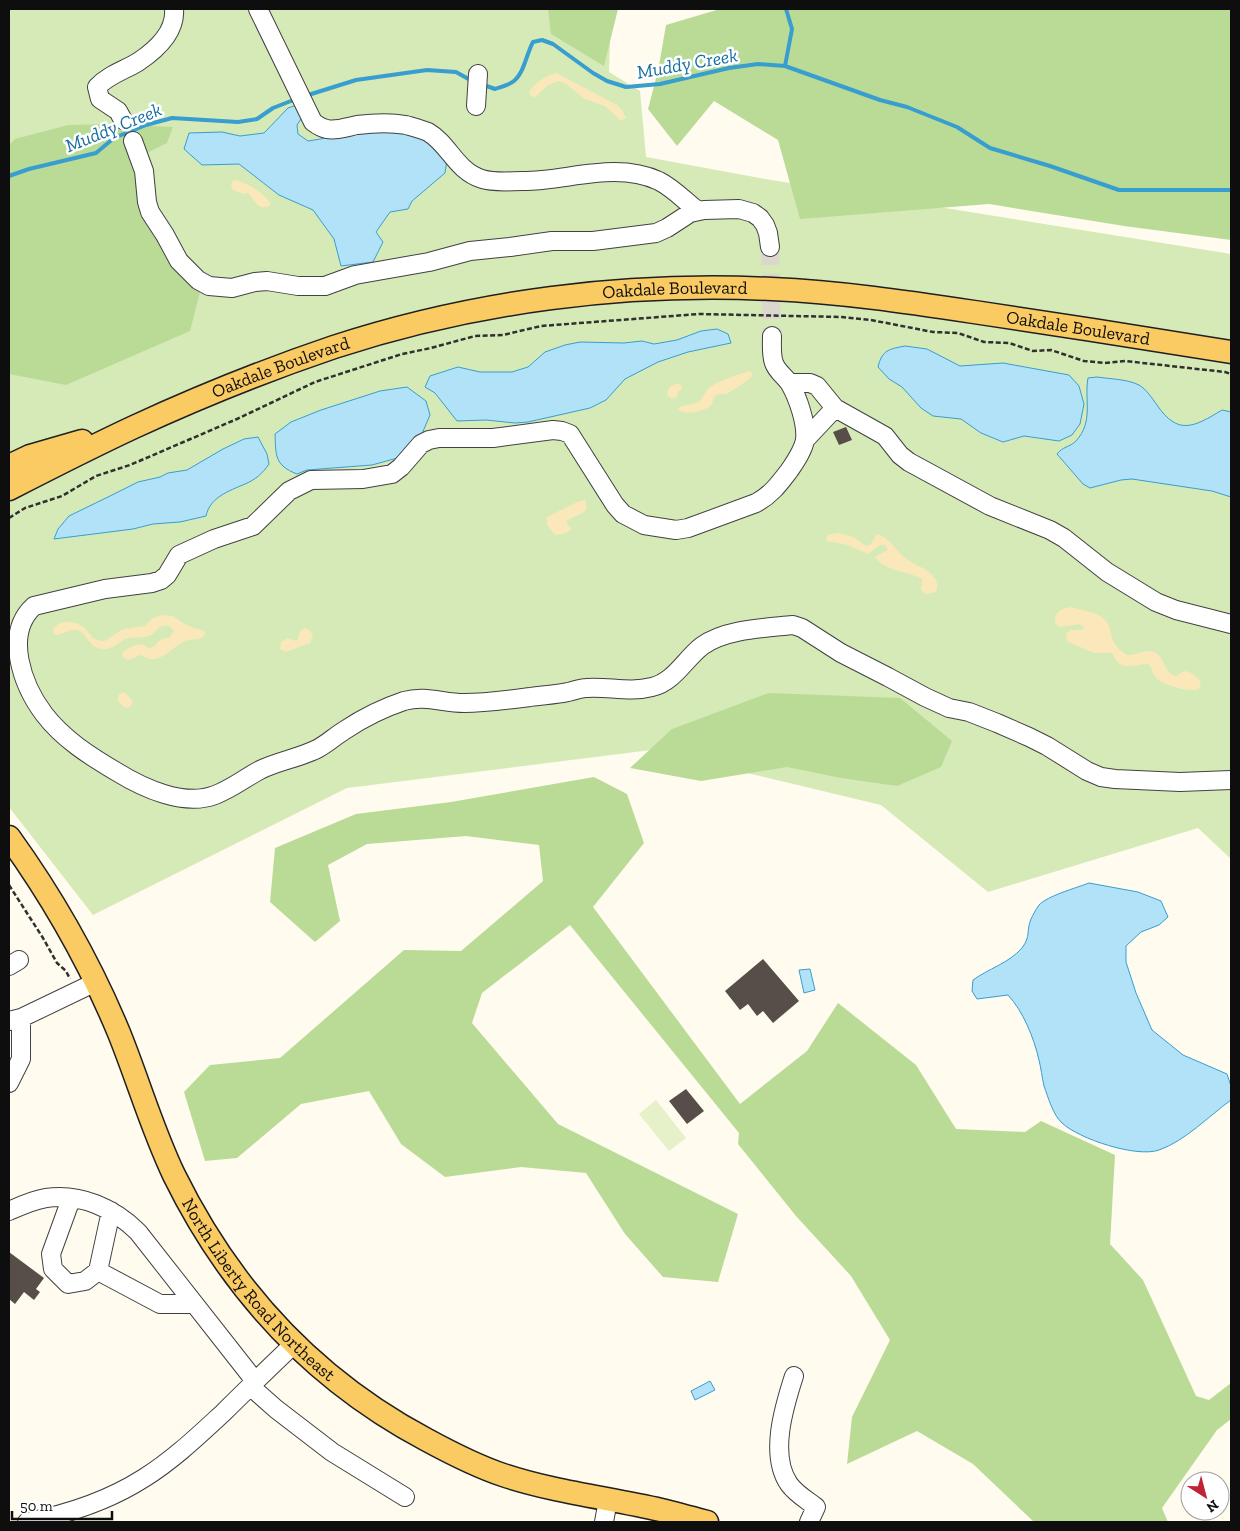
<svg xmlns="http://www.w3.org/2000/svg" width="1240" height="1531" viewBox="0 0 1240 1531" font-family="'Zilla Slab',serif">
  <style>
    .green { fill: #d5eab7 }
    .forest { fill: #badb96 }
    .sand { fill: #fbe8ba }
    .pitch { fill: #e6f1c9 }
    .water { fill: #b2e2f7; stroke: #389dcf }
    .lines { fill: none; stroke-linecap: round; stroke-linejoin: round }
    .stream { stroke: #389dcf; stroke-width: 4 }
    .building { fill: #574e4a }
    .minor-tunnel { stroke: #dbd7cd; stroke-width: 18; stroke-dasharray: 18 9; stroke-linecap: butt }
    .minor-casing { stroke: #414141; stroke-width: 20 }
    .major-casing { stroke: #1f1f1f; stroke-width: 25 }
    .path { stroke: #303030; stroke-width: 2.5; stroke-dasharray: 5 2.5; stroke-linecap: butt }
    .minor { stroke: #fff; stroke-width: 18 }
    .major { stroke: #fbcb63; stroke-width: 22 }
    .labels { text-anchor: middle; stroke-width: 5; stroke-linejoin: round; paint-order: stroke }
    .street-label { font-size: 18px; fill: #0e0e0e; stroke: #fff }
    .water-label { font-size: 19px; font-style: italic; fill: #156ea2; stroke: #fff }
  </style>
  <rect width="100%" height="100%" fill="#fffbef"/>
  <path class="green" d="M9,9H611L609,72L640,91L646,157L765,179L1231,254V859L1198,828L988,892L881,805L651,750L347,788L93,915L9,807Z"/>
  <path class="forest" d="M548,9H618L604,66L551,34Z
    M720,9H1231V240L1124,226L989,204L800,219L778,140L714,101L677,146L648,109L658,71L666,25Z
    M109,124L173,127L167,143L131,161L161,246L200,292L190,331L66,385L9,374V145L15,139L68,125Z
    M769,693L900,698L952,741L941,767L897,786L841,778L787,767L701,781L630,768L672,729Z
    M594,777L627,794L644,843L593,907L740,1104L807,1051L838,1003L916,1065L956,1129L1025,1132L1041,1121L1115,1155L1110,1244L1143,1280L1196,1396L1209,1400L1231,1383V1419L1217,1430L1162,1508L1168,1522H1034L973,1464L917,1431L847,1464L852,1417L890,1340L851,1276L796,1216L738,1144L739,1133L570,925L482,993L472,1023L558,1124L738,1214L718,1282L663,1277L625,1234L586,1173L521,1167L445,1177L401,1144L369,1091L301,1104L237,1158L205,1161L184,1092L210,1065L280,1058L404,950L461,951L543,881L539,845L466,836L367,844L328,865L340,921L315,942L270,902L275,848L356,814L451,802Z"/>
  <path class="sand" d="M556,73L617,105L622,110L626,118L621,121L605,106L585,99L566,84L558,81L548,85L535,97L531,96L529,93C533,82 546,77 556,73Z
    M233,180C242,179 267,195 271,204L268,207C256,209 255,200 248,193L244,194L233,190L231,186Z
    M751,371L752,376C750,379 731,392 728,393C724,395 720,393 716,395C713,398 713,403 710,406C703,412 685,415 678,410L679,407L699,402C703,398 705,391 710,387C716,382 744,372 751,371Z
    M677,383L682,386V389L678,392L677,397L671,399L667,394L669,388Z
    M585,500L587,507L584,512L566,521L571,529L566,533L555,535L547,525V517L577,502Z
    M838,533L853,537L866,546L870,545L877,534C889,537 894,549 904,557C913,565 929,568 936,580C938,584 937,588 936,592L926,594L921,590L922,579C906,570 886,572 875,557L888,550L885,545H880L868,554L848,545L827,541L826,538L828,535Z
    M1071,607C1082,611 1096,611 1104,619C1110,624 1110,631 1112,637C1114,646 1120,650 1127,655C1135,656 1142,650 1151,651C1166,654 1162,673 1176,676L1184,671C1191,672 1197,676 1201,682L1199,689C1190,693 1163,685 1156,678C1152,673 1153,668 1148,664C1138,664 1123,671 1116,660C1114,658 1114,655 1112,653H1095L1068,642L1066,638L1067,633L1070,630H1081L1085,628L1079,624L1060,627L1055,623C1054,612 1061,609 1071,607Z
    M163,615L173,616L186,625L206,632C203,642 193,638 185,641C176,645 169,653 161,657C157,659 152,659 149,659L141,655C133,657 129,664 122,656L123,652L132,646L142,644L149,648L154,647L160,640L170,637L174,631L169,626C158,624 157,632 149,636C142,639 133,636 126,639C118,642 114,649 105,649C88,650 89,634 77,630C70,628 63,635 55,635L53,630C57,620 73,620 82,626C87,629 89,634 93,638C97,641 101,641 105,641L123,629L145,626L153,618Z
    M306,628L313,634L310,643L286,652L280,649L281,642L288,638L296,641L298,639L300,631Z
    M125,692L133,702L130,707L128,708L122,706L118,700L119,694Z"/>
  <path class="pitch" d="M656,1100L686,1138L669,1151L639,1114Z"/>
  <path class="water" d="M300,104L305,113L297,125L298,134L308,141C335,137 400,122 423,138C432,143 439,152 447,159L445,173L412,201L408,209L390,212L376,232L383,242L373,262L341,266L334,239L313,210L279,195L239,164L202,165L184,149L189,133L222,132L240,136L264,133L288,108Z
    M717,329L728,334L731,343L688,352L658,362L625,379L606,400L590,408L528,422L515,423L486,420L457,421L435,393L425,387L430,376L458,367L480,372H512L528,367L545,352L565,345L580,342L624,343L642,341L654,344L677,340L701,331Z
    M905,346L927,349L960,366L1003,363L1069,375L1079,386L1084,404L1080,424L1072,435L1059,441L1024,436L1003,442L981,433L961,419L933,416L921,408L902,387L889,379L878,367C882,350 889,349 905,346Z
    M1097,377C1110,379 1127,379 1139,385C1146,389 1152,398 1157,405C1178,436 1194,427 1222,410L1231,412V497L1212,491L1132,479L1121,480L1090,488L1083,484L1057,454C1062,447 1070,447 1076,441C1094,421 1084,400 1088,378Z
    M407,387L426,401L430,415L421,436L401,457L372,465L307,470L297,474C274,465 276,455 275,434L291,422L321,410L380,391Z
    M258,437L267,454L269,464C263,473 255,480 245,484C229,491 210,497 206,516L180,522L153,524L133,529L54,539L58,529L69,516L110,496L138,482L160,477L168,473L187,470L223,449L244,439Z
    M1089,883L1138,892L1161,901L1168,917L1159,925L1141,932L1126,946V962L1136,993L1152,1030L1183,1055L1227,1074L1231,1086V1100C1209,1116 1185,1141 1159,1150C1137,1158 1079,1139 1062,1123C1053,1115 1048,1097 1044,1086C1042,1077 1041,1068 1039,1060C1034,1038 1023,1011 1008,995L977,999L972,991L973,980C988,969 1009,963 1022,948C1031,936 1026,931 1031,919C1033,915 1036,909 1039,905C1047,896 1076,888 1089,883Z
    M810,969L815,990L804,993L799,970Z
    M710,1381L715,1390L695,1400L691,1391Z"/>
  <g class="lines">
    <path class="stream" d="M785,66L792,29L786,9
      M481,84L495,89C501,87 509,85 514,81C524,73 526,55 533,42L542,40L553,44L593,73L607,81L626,87L660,84L729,68L758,64L785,66L880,100L907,107L957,127L990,148L1050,166L1119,190H1231
      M305,96L356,80L427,70L456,72L472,81
      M9,176L29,169L96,153L114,138L146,125L172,118L238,122L257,119L273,108L296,99"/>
  </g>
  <path class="building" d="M846,427L852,440L839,445L833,432Z
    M763,959L799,1001L773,1023L763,1011L757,1016L748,1004L740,1010L725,991Z
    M686,1089L704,1111L687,1124L669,1101Z
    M9,1252L44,1278L36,1289L40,1292L34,1300L24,1292L15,1304L9,1299Z"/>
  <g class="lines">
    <path class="minor-tunnel" d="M770,247L772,336"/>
    <g class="minor-casing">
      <path id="minor" d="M258,9L313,122C317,125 321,128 327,129C336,131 347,127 357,125C373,123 390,122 406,125C413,127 421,129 428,132C449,144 456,171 482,179C495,183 510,181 523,181C568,181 615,161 659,181C673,188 685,201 698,211
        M476,106L478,74
        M123,120L118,111L100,99L97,87C108,75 125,70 138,62C156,50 176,32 174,9
        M133,141L144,171L147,202L150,212L165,235L179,261L198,280L209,286L232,288L255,282L267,281L298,286H325L355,275L429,262L470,251L510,247L552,241H593L656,233L667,228L690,213L704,210L739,209L753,213L760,218L765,225L768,233L770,247
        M772,336C772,345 771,355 774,363C777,372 786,377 790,384C798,398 807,424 805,440C803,451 795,462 789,471C779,484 771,495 756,503L688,528L676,530L644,525L623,514L615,505L570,434L562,431L553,430L493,438H439L429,440L421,444L401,467L392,474L363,479L311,480L289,491L253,526L214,539L179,555L167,575L161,580L152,583L105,589L34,606C3,634 23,686 44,714C63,739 90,756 117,772C143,788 184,807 215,795C231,789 245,778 260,770C278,761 299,758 317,749C327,744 335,736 345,730C363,718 383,708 404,701C425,695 443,703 464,703C486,703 508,700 530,697C542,695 555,695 568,692C574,691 580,688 586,688C608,686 629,693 652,687C674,682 685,659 702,646C725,629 765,628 793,625L802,628L841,653L888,677L925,697L949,708L969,712L997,723L1029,737L1047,746L1087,771L1101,777L1115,779L1180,782L1231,780
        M790,383H810L817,386L835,408L885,436L900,455L909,462L990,506L1050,530L1064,538L1107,572L1156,602L1176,610L1231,624
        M805,440L835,408
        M9,966L19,960
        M9,1021L21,1018L96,982
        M9,1083L21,1059V1018
        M71,1199L51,1254L53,1269L68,1284L85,1281L98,1271L111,1211
        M9,1211C20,1206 33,1200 46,1198C80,1193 114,1208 138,1232L255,1381
        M98,1271L160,1304H194
        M794,1376C784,1407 769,1455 789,1484C796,1494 807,1500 816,1507L809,1522
        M250,1386L276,1409L332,1452L405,1497
        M27,1522C68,1514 108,1501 144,1478C173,1460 198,1436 223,1413C246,1390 270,1367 294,1344
        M604,1522L608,1500"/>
    </g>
    <g class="major-casing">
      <g id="major">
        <path d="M9,466L30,456L82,441"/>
        <path id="s1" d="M9,489C50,468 91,447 134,427C199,397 266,370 334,347C475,301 625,282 772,289C840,292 907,302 974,312C1060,325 1145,338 1231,352"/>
        <path id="s2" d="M9,837C53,898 90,963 119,1033C138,1080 152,1129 174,1175C230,1289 314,1380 427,1440C451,1453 476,1466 503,1475C554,1492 609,1498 661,1510C677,1514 692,1518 707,1522"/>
      </g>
    </g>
    <path class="path" d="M9,518L25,508L62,496L96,476L130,465L237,419L315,382L402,354L431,348L475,336L503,335L541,326L699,314L842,317L871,320L933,332L958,333L984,342L1009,343L1033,351L1051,350L1084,361L1105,363L1125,361L1225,372L1231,374
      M9,885L43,938L57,963L66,971L70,979"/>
    <use href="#minor" class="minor"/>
    <use href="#major" class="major"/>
  </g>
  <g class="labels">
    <g class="street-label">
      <text dy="6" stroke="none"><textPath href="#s1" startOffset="702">Oakdale Boulevard</textPath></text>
      <text dy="6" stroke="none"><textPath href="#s1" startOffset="1108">Oakdale Boulevard</textPath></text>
      <text dy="6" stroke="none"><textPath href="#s1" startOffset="298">Oakdale Boulevard</textPath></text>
      <text dy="6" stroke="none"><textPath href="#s2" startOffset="521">North Liberty Road Northeast</textPath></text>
    </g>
    <g class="water-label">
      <text transform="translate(687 63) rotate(-10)" y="7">Muddy Creek</text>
      <text transform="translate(113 127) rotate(-22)" y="7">Muddy Creek</text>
    </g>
  </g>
  <rect width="1240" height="1531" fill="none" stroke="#0e0e0e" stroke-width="20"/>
  <g transform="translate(1205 1496) rotate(144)"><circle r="24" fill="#ffffff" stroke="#9f9f9f"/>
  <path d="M0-4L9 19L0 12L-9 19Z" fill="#c02335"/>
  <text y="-8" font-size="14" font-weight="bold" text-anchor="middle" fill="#0e0e0e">N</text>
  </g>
  <path d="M12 1511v8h100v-8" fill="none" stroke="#0e0e0e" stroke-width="2.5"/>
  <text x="20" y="1511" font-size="15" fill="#0e0e0e" stroke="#ffffff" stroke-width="4" paint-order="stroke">50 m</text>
</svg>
